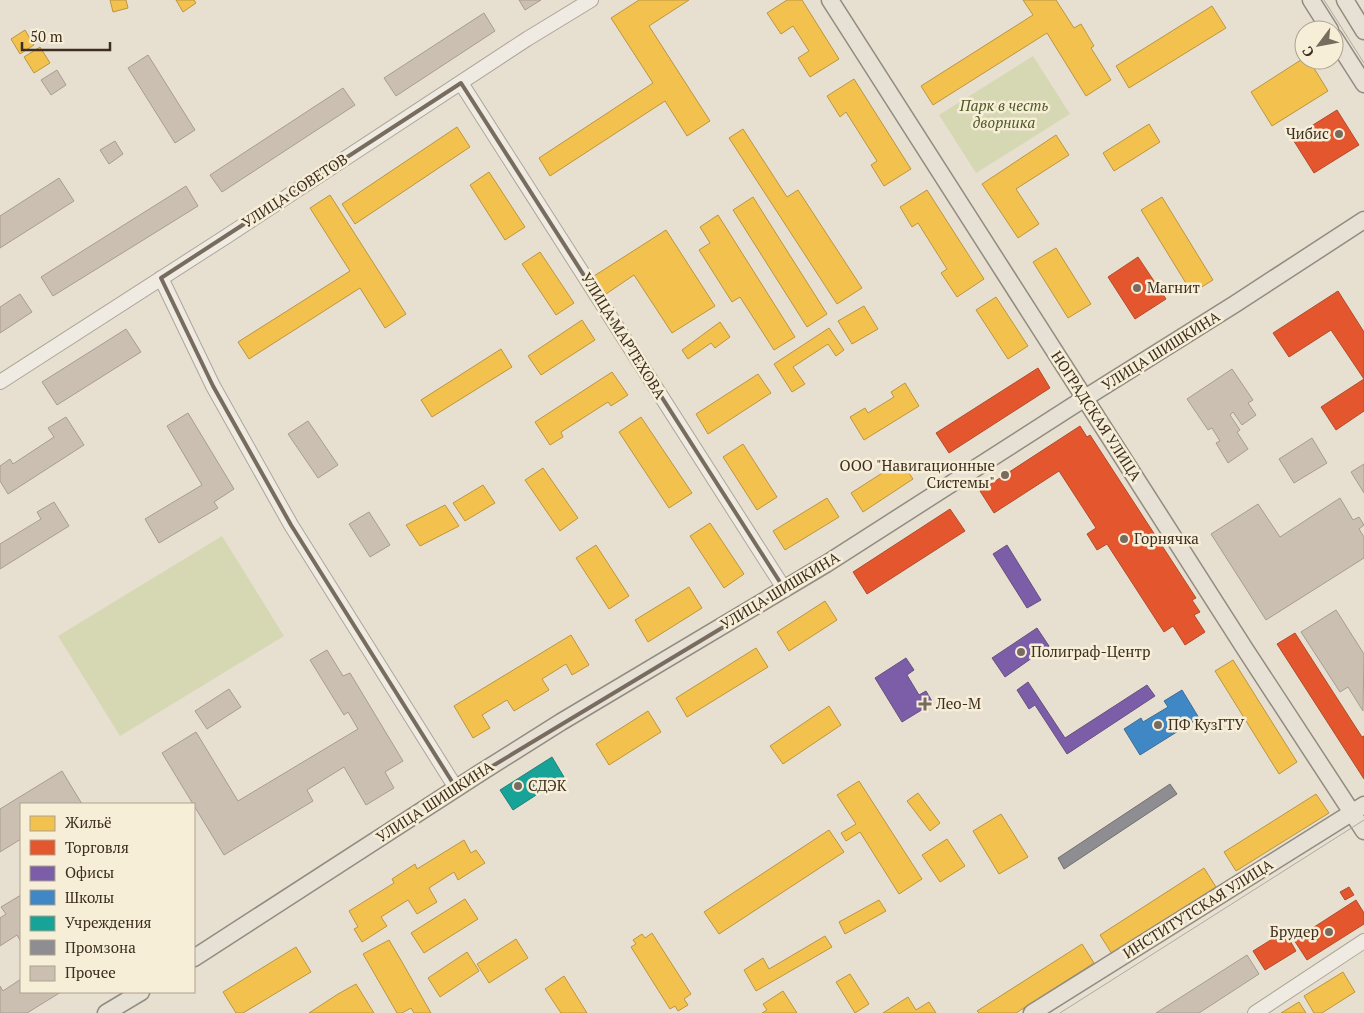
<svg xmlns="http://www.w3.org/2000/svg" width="1364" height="1013" viewBox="0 0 1364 1013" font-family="'PT Serif',serif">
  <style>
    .green { fill: #d6d7b3 }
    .homes { fill: #f2c14e; stroke: #bc9540 }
    .shops { fill: #e4572e; stroke: #b24b2a }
    .offices { fill: #7b5ea7; stroke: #68507e }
    .schools { fill: #3f88c5; stroke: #3e6d94 }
    .public { fill: #17a398; stroke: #228074 }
    .industry { fill: #8d8d92; stroke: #757070 }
    .building { fill: #cbbfb2; stroke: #a89c90 }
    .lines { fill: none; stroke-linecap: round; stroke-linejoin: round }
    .minor-casing { stroke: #ada599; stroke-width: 16 }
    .major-casing { stroke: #928b80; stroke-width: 19 }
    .minor { stroke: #efebe3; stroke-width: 14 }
    .major { stroke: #e6e1d4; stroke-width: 16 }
    .tram { stroke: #afaaa2; stroke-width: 1 }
    .marked { fill: none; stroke: #786c5e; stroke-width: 4; stroke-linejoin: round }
    .poi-dot { fill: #786c5e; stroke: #f7eed8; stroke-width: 2 }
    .labels { text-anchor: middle; stroke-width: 5; stroke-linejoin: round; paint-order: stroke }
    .park-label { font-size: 15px; font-style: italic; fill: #4d5a26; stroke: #f7eed8 }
    .poi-label { font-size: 15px; fill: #3d2e20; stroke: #f7eed8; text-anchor: start }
    .street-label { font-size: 15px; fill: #3d2e20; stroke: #f7eed8 }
  </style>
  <rect width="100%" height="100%" fill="#e7e0d1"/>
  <path class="green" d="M1033,56L1070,114L976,173L939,115Z
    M222,536L284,636L120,736L58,636Z"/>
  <path class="homes" d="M110,0H126L128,8L113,12Z
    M176,0H194L196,3L183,12Z
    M639,0H689L649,26L710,121L687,136L665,101L550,176L539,158L653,83L611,18Z
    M787,0H802L839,59L810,77L798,58L809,51L793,26L781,34L767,13Z
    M1023,0H1056L1074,28L1081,24L1094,46L1091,48L1111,80L1086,96L1047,33L933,105L921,86L1033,15Z
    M1212,6L1226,28L1129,88L1116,66Z
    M25,30L34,45L20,54L11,39Z
    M40,47L50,63L34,73L24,57Z
    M1304,58V60H1309L1328,91L1272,126L1251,92Z
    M854,79L911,169L884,186L871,165L877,161L846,112L840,117L827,96Z
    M1149,124L1160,142L1114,171L1103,153Z
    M457,127L470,147L355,224L342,204Z
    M743,129L787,197L798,190L862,288L837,304L729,138Z
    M1056,135L1069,155L1016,189L1039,224L1018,238L982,184Z
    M489,172L525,227L505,240L470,185Z
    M927,190L984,279L957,297L941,273L947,269L918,223L912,227L900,207Z
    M330,195L406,314L385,328L360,288L249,359L238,342L350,271L310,208Z
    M753,197L827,314L807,327L733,210Z
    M1162,197L1213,280L1192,293L1141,210Z
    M718,215L795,337L774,350L740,297L732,302L699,250L710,243L700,227Z
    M666,230L715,306L672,333L634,275L606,294L594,276Z
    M1056,248L1091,304L1068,318L1033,262Z
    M540,252L574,303L556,315L522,264Z
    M996,297L1028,346L1008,359L976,310Z
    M864,306L878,329L852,344L838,321Z
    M582,320L595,340L541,375L528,356Z
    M720,322L730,337L715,348L711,343L688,359L682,350Z
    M829,328L844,350L836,356L828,344L793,367L805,384L792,392L774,364Z
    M501,349L512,367L432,417L421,400Z
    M612,372L628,395L611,406L608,402L561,432L563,437L550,445L535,422Z
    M758,374L771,393L708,434L696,414Z
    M905,383L919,406L864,440L850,417L865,408L868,413L894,397L891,392Z
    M641,417L692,493L669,508L619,432Z
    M743,444L777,497L757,510L723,457Z
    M901,461L913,479L863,512L851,493Z
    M543,468L578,518L560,531L525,480Z
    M483,485L495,503L465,521L453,503Z
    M827,498L839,517L785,550L773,531Z
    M445,505L459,526L420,546L406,525Z
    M710,523L744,574L724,588L690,536Z
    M596,545L629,596L609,609L576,558Z
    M689,587L702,608L648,642L635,620Z
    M825,601L837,620L789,651L777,632Z
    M571,635L589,665L572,675L566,664L542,679L549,690L514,711L507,700L482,715L490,728L473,738L454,706Z
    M756,648L768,667L687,717L676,698Z
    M1233,660L1297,762L1279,774L1215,671Z
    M829,706L841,725L783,764L770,746Z
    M648,711L661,732L609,765L596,744Z
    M859,781L922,879L899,894L860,832L846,841L841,833L856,824L837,795Z
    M918,793L940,823L930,831L907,801Z
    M1316,794L1329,813L1236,871L1224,852Z
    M1001,814L1028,857L999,874L973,831Z
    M829,830L844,852L719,934L704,912Z
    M947,839L965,866L940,882L922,855Z
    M464,840L471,853L476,850L485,863L458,880L454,872L429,888L437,902L417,914L408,900L381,917L387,926L362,942L354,929L358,927L349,911L394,883L392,879L415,864L417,869Z
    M1204,868L1216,887L1112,954L1100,935Z
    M465,899L478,919L424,953L411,933Z
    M879,900L886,911L845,934L839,922Z
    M652,933L691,994L684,999L688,1005L678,1011L675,1006L670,1009L631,947L636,944L633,940L642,934L645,938Z
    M825,936L832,947L756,991L744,970L763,958L769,969Z
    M516,939L528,958L489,983L477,964Z
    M389,940L402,962L431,1013H414L411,1008L402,1013H397L363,954Z
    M1082,944L1094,963L1016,1013H979L977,1011Z
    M296,947L311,972L243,1013H236L223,992Z
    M467,952L479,971L440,997L428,978Z
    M1343,972L1355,992L1322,1013H1314L1304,996Z
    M850,974L869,1004L855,1013L836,982Z
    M564,976L587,1013H561L545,989Z
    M356,984L374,1013H309L338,994Z
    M783,991L797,1013H762L767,1010L763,1004Z
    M908,997L916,1010L929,1002L936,1013H883Z
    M1299,1002L1306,1013H1281Z"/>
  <path class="shops" d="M1337,110L1359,145L1314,173L1292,138Z
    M1138,257L1166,299L1135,319L1108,277Z
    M1338,291L1364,332V411L1336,430L1321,407L1364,379L1331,330L1289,357L1273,333Z
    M1038,368L1050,388L949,453L936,433Z
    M1080,426L1087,437L1090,435L1196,598L1192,600L1200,612L1194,615L1205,632L1185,645L1173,626L1164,632L1107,544L1097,550L1087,534L1096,528L1059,471L994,513L980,491Z
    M950,509L965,531L867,594L853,572Z
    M1295,633L1362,737L1364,736V779L1277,644Z
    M1349,887L1354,895L1345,900L1340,892Z
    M1356,900L1364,913V924L1307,960L1294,940Z
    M1290,928L1295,935L1289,939L1296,951L1265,970L1253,951Z"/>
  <path class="offices" d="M1007,545L1041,600L1027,608L993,554Z
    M1037,628L1049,646L1005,677L992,658Z
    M906,658L914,670L907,675L919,695L926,691L933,703L902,722L875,678Z
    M1028,682L1065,738L1147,685L1155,696L1067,754L1035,705L1029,709L1017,690Z"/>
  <path class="schools" d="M1182,690L1199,718L1140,755L1124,729L1141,718L1143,722L1168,707L1164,701Z"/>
  <path class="public" d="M552,757L564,777L513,810L500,790Z"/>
  <path class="industry" d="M1170,784L1177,794L1064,869L1058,858Z"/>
  <path class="building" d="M519,0H541L525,10Z
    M484,13L495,31L396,96L384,78Z
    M148,55L195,130L175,143L128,68Z
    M57,70L66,85L51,95L41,80Z
    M343,88L355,105L222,192L210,175Z
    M115,141L123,154L109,164L100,150Z
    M59,178L74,201L0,248V216Z
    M186,186L198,206L53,296L41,277Z
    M20,294L32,312L0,333V307Z
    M126,329L141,352L57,405L42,382Z
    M1232,369L1253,400L1248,403L1256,415L1242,425L1233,412L1230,415L1240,430L1237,432L1248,449L1228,463L1216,443L1220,441L1212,428L1208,430L1187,399Z
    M188,413L234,489L214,502L218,508L159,543L145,519L202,485L167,426Z
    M66,417L84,445L8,494L0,481V466L10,459L13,464L54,437L48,428Z
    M308,421L338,465L318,478L288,434Z
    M1312,438L1327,463L1294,483L1279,459Z
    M1364,464V493L1351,472Z
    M1340,498L1353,520L1359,517L1364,525L1359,529L1364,537V558L1266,620L1211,534L1258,504L1280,537Z
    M54,502L69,526L0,569V544L41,519L37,512Z
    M369,512L390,545L370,557L349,524Z
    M1336,610L1364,654L1363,711L1348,687L1340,692L1301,632Z
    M327,650L343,676L350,673L403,761L385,772L394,788L366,805L344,767L307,790L313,801L224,855L162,753L196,732L238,801L358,729L348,712L344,715L310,660Z
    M229,689L241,707L207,729L195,711Z
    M62,771L82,804H21V839L0,852V809Z
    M21,895V942L17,935L0,946V918L6,914L1,907Z
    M1247,955L1259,974L1199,1013H1156Z
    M21,979V992H61L27,1013H0V986L3,991Z"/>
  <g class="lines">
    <g class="minor-casing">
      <path id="minor" d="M461,83L785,590
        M161,278L213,386L291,525L456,788
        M0,382L227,236L527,39L591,0
        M1255,1013L1364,941"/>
    </g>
    <g class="major-casing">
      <path id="major" d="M830,0L1245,649L1364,831
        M1311,0L1330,30
        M1345,0L1364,31
        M1334,37L1364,84
        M194,958L480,773L561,722L826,564L1085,398L1235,304L1364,220
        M106,1013L141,992
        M1032,1013L1364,805"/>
    </g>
    <use href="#minor" class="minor"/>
    <use href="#major" class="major"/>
    <path class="tram" d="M1324,0L1364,63
      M1060,1013L1364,820"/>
  </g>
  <path class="marked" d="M461,83L785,590L456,788L291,525L213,386L161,278Z"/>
  <g class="poi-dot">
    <circle cx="1339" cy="134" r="5"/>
    <circle cx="1137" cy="288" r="5"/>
    <circle cx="1005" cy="475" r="5"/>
    <circle cx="1124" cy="539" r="5"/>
    <circle cx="1021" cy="652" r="5"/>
    <path d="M922.5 696.5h5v5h5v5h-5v5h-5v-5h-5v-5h5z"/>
    <circle cx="1158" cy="725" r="5"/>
    <circle cx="518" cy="786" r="5"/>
    <circle cx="1329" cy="932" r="5"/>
  </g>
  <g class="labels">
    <g class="park-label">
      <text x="1004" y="111">Парк в честь<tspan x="1004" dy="17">дворника</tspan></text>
    </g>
    <g class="poi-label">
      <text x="1329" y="139" text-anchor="end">Чибис</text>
      <text x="1147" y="293">Магнит</text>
      <text x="995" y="471" text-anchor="end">ООО "Навигационные<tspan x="995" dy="17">Системы"</tspan></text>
      <text x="1134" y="544">Горнячка</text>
      <text x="1031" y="657">Полиграф-Центр</text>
      <text x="936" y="709">Лео-М</text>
      <text x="1168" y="730">ПФ КузГТУ</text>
      <text x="528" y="791">СДЭК</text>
      <text x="1319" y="937" text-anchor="end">Брудер</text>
    </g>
    <g class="street-label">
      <text transform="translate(295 191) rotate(-33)" y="5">УЛИЦА СОВЕТОВ</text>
      <text transform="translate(623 336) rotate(58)" y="5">УЛИЦА МАРТЕХОВА</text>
      <text transform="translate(1161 351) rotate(-32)" y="5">УЛИЦА ШИШКИНА</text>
      <text transform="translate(1096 416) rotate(57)" y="5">НОГРАДСКАЯ УЛИЦА</text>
      <text transform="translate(780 591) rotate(-31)" y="5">УЛИЦА ШИШКИНА</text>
      <text transform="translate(435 802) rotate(-33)" y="5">УЛИЦА ШИШКИНА</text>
      <text transform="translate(1198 909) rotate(-32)" y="5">ИНСТИТУТСКАЯ УЛИЦА</text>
    </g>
  </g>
  <rect x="20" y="803" width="175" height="190" fill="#f7eed8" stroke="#ada18e"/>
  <rect x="30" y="816" width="25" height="15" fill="#f2c14e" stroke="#ada18e"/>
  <text x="65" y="828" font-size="15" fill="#3d2e20">Жильё</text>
  <rect x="30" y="840" width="25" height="15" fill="#e4572e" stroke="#ada18e"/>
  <text x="65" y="853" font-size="15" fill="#3d2e20">Торговля</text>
  <rect x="30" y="866" width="25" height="15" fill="#7b5ea7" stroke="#ada18e"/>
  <text x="65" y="878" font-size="15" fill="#3d2e20">Офисы</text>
  <rect x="30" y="890" width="25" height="15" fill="#3f88c5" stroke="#ada18e"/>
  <text x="65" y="903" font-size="15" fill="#3d2e20">Школы</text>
  <rect x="30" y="916" width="25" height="15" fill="#17a398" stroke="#ada18e"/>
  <text x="65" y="928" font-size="15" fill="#3d2e20">Учреждения</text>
  <rect x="30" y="940" width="25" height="15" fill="#8d8d92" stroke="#ada18e"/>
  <text x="65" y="953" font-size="15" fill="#3d2e20">Промзона</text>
  <rect x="30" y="966" width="25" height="15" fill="#cbbfb2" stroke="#ada18e"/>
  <text x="65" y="978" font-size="15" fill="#3d2e20">Прочее</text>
  <g transform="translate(1319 45) rotate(238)"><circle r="24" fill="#f7eed8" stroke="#ada18e"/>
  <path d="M0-4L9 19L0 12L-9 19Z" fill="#786c5e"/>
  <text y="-8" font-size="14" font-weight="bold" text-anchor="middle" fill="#3d2e20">С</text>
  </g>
  <path d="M22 42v8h88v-8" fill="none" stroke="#3d2e20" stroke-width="2.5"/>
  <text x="30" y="42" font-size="15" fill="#3d2e20" stroke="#f7eed8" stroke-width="4" paint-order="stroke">50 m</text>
</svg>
